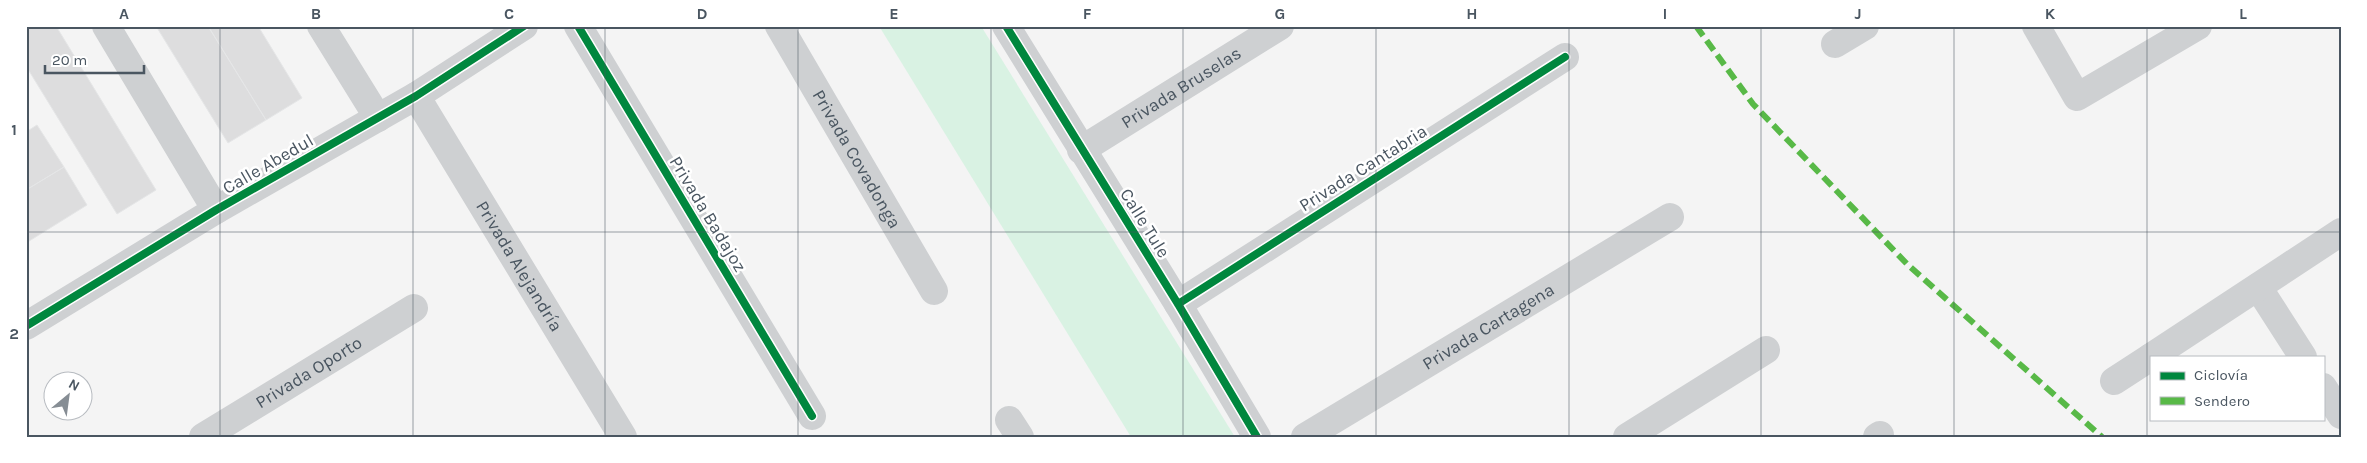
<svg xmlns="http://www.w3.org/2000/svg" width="2367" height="463" viewBox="0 0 2367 463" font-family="Karla,sans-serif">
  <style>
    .green { fill: #d9f2e3 }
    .building { fill: #ddddde; stroke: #e5e6e7 }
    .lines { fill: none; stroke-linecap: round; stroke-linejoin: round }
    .minor { stroke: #ced0d2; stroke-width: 28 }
    .quiet { stroke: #58b947; stroke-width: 6; stroke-dasharray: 12 6; stroke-linecap: butt }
    .cycleway-casing { stroke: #fff; stroke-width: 11 }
    .cycleway { stroke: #00873e; stroke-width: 8 }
    .grid { fill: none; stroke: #4a5661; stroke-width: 1; stroke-opacity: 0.55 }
    .labels { text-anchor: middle; stroke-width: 5; stroke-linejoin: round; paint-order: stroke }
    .street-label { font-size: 18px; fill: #4a5661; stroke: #fff }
    .neatline { fill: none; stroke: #4a5661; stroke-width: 2 }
    .grid-label { font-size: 16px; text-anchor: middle; font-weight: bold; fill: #4a5661 }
  </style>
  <rect width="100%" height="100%" fill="#f4f4f4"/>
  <path class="green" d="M879,26H981L1235,437H1131Z"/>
  <path class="building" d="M26,26H56L156,190L117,214L26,66Z
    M156,26H208L266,120L228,143Z
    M208,26H258L302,98L266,120Z
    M37,125L64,167L26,190V132Z
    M64,167L87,205L26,243V190Z"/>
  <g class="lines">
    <g class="minor">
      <path d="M106,26L216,210"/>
      <path d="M321,26L378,118"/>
      <path d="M578,26L812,416"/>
      <path id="s1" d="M779,26L934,291"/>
      <path d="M1006,26L1178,304L1257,437"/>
      <path d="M2036,26L2077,97L2198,26"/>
      <path d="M1835,44L1865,26"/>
      <path id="s2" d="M416,96L623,437"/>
      <path id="s3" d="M1081,150L1280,26"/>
      <path d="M2258,287L2303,357"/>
      <path d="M1178,304L1565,57"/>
      <path d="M26,326L216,210L416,96L524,26"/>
      <path d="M2151,357L2341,232"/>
      <path d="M2114,381L2151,357"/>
      <path d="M2323,387L2341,415"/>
      <path d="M1009,420L1020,437"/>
      <path id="s4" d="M203,437L414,308"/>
      <path id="s5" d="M1305,437L1670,217"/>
      <path d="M1627,437L1766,350"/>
      <path d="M1877,437L1880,435"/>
    </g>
    <path class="quiet" d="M1696,26L1753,104L1908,265L2102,437"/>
    <g class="cycleway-casing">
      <path id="cycleway" d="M578,26L812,416
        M1006,26L1178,304L1257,437
        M1178,304L1565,57
        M26,326L216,210L416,96L524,26"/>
    </g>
    <use href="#cycleway" class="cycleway"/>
  </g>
  <path class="grid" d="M220,26V437M413,26V437M605,26V437M798,26V437M991,26V437M1183,26V437M1376,26V437M1569,26V437M1761,26V437M1954,26V437M2147,26V437M26,232H2341"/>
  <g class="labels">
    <g class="street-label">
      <text dy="6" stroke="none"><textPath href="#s3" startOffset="118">Privada Bruselas</textPath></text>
      <text dy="6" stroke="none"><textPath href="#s1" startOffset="154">Privada Covadonga</textPath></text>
      <text transform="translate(268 164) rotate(-30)" y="6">Calle Abedul</text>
      <text transform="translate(1363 168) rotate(-32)" y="6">Privada Cantabria</text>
      <text transform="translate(708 214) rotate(59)" y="6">Privada Badajoz</text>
      <text transform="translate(1145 223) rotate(58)" y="6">Calle Tule</text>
      <text dy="6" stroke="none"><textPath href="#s2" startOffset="199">Privada Alejandría</textPath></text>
      <text dy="6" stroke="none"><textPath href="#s5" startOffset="214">Privada Cartagena</textPath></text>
      <text dy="6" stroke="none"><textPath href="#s4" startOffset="124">Privada Oporto</textPath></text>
    </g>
  </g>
  <rect width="2367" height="463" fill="none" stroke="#ffffff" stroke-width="55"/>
  <rect x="2150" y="356" width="175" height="65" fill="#ffffff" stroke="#b7bbc0"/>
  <rect x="2160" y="372" width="25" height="8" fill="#00873e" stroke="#b7bbc0"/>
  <text x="2194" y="380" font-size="15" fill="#4a5661">Ciclovía</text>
  <rect x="2160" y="397" width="25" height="8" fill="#58b947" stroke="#b7bbc0"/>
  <text x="2194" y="406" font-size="15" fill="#4a5661">Sendero</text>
  <g transform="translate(68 396) rotate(29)"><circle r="24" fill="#ffffff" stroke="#b7bbc0"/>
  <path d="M0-4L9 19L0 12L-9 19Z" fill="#868d94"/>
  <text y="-8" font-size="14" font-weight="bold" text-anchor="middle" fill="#4a5661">N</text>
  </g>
  <path d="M45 65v8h99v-8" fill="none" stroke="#4a5661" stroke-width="2.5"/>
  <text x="52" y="65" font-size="15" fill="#4a5661" stroke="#ffffff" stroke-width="4" paint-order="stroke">20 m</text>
  <rect x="28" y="28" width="2312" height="408" class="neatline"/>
  <g class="grid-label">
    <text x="124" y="19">A</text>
    <text x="316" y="19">B</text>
    <text x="509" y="19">C</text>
    <text x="702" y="19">D</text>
    <text x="894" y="19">E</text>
    <text x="1087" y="19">F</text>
    <text x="1280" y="19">G</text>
    <text x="1472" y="19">H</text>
    <text x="1665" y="19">I</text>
    <text x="1858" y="19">J</text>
    <text x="2050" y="19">K</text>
    <text x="2243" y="19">L</text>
    <text x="14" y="135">1</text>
    <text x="14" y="339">2</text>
  </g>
</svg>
